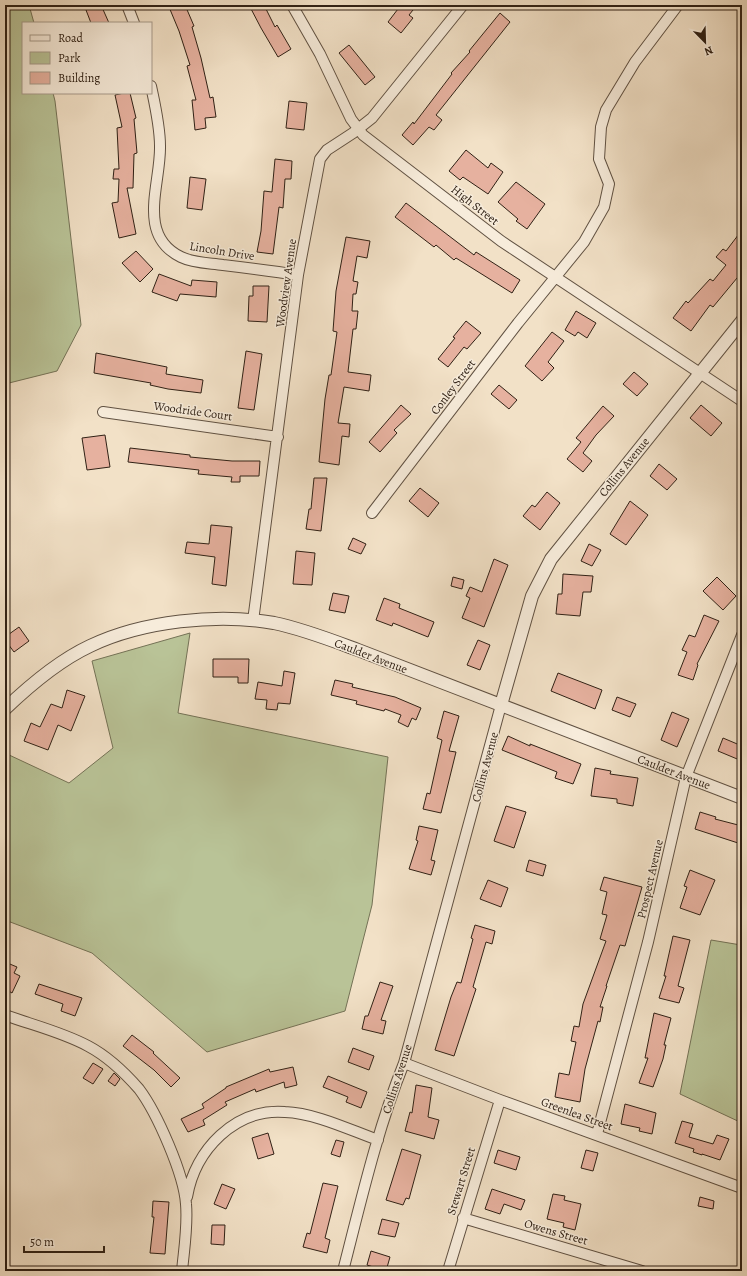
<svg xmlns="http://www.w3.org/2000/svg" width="747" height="1276" viewBox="0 0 747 1276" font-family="Alegreya,serif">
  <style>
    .green { fill: #b9c397; stroke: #747256 }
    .building { fill: #e6b19f; stroke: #302115 }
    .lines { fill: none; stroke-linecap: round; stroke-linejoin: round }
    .minor-casing { stroke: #605142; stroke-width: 12 }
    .tertiary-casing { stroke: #605142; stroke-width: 14 }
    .minor { stroke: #f7ecdb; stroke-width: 10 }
    .tertiary { stroke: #f7ecdb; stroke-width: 12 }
    .labels { text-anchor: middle; stroke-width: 3; stroke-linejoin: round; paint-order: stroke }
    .street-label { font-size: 12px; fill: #302115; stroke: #f7ecdb }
  </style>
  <rect width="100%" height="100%" fill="#f2e1c7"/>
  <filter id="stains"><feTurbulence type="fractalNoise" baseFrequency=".005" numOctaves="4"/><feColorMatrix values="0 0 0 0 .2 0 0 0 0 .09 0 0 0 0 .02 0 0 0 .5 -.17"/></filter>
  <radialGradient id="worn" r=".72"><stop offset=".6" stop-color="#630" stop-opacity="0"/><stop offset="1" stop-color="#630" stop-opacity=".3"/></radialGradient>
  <path class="green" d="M5,5H29L34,23H23V93H53L55,101L81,325L57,371L5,384Z
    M190,633L178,713L388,757L372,905L345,1011L207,1052L92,953L5,920V757L7,754L69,783L113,748L92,661Z
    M711,940L741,945L742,941V1123L680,1094Z"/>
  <path class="building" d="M98,5H101L109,23H91L86,10Z
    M174,5H185L194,26L192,27L201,58L210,98L213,97L216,117L205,118L206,128L195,130L192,100H196L187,66L190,65L179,31L169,7Z
    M249,5H264L275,27L277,25L291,49L278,57L261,28Z
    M401,5H417L409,15L413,18L401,33L388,22Z
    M500,13L510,22L436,115L442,120L434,130L429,127L413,145L402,135L413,122L414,124L452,74L451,73L470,52L469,51Z
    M349,45L375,77L365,85L339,53Z
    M124,93H130L136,118L134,119L137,153L134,154L133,188H127L136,234L119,238L112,203L118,202L119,179H113L114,169H119L117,128L122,127L115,95Z
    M289,101L307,103L304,130L286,128Z
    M466,150L488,168L491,163L503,172L488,194L463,177L460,180L449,171Z
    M275,159L292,161L291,179H285L283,208L279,207L273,254L257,252L261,231L264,191L272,192Z
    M190,177L206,179L202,210L187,208Z
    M516,182L545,204L527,229L516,221L518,219L498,202Z
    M406,203L474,255L476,252L520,280L512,293L456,258L454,260L436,245L434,247L395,217Z
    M742,230V272L713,307L710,305L691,331L673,318L686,301L688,303L710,279L713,281L726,265L716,257L723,249L726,251Z
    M346,237L370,241L367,258L357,256L353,281L358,282L356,294H353L352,311H358L356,329H353L348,372L371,375L369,391L344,387L338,423L350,424L349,437L342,436L339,465L319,462L325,399L329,375H331L337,332L333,331L336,291Z
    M136,251L153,269L140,282L122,263Z
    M159,274L191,286L192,280L217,282L216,297L180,294L177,301L152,292Z
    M253,286H269L267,322L248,321L249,296H253Z
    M576,311L596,323L587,338L578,332L575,336L565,330Z
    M466,321L481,333L467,349L464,347L448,367L438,359L455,338L453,337Z
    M552,332L564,341L548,362L554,368L542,381L525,366Z
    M246,351L262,354L254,410L238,408Z
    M96,353L167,367L166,374L203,380L201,393L168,389L150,385L151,383L94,373Z
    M634,372L648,384L637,396L623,384Z
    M499,385L517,400L509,409L491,394Z
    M401,405L411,414L394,430L397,433L380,452L369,442Z
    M701,405L722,423L711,436L690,418Z
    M603,406L614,416L596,435L583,453L592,461L583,472L567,459L581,442L576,438Z
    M105,435L110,467L87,470L82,438Z
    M130,448L190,455V457L232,461H260L259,476H240V482H231L232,477L198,474L199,470L128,462Z
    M659,464L677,479L667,490L650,476Z
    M314,478H327L321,531L306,529L309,509H311Z
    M420,488L439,503L428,517L409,501Z
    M547,492L560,503L540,530L523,516L532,505L535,507Z
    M630,501L648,515L626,545L610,534Z
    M211,525L232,527L226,586L212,584L215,557L185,553L187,542L209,544Z
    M353,538L366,544L361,554L348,549Z
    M589,544L601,550L592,566L581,561Z
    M296,551L315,553L312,585L293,584Z
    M494,559L508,565L484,627L462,618L470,598L466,596L470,587L482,592Z
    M563,574L593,576L591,592H583L580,616L556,614L558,594H562Z
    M453,577L464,580L462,589L451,586Z
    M717,577L736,596L723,610L703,591Z
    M333,593L349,596L345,613L329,610Z
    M384,598L400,604L399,608L434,622L428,637L393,623L392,626L376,620Z
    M704,615L719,621L697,664L698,665L693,680L678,675L687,652L682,650L689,635L695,637Z
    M19,627L29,641L14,652L5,640V637Z
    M478,640L490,645L480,670L467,665Z
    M213,659H249L248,683H238V677H213Z
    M284,671L295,673L290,704L278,703L277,710L266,709L267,700L255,699L258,682L282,686Z
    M558,673L602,690L595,709L551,691Z
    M335,680L353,684L352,687L395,697L421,708L416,720L412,718L408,727L398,722L401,715L385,709L384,711L356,704L357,701L331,695Z
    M67,690L85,696L71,731L58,725L48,750L24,741L31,723L40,727L51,704L62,708Z
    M617,697L636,704L630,717L612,710Z
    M444,711L459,716L449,751L456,752L441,813L423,809L427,793L430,794L442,740L437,738Z
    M672,712L689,719L677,747L661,740Z
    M508,736L530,746V744L581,764L573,784L555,778L557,772L502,750Z
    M723,738L742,746V761L718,751Z
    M595,768L611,771L610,774L638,778L633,806L617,803V799L591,796Z
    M506,806L526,812L514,848L494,841Z
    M700,812L716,817L715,819L742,826L738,843L695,829Z
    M419,826L438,830L431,860L435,861L431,875L409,869L418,841L416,840Z
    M529,860L546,865L543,876L526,871Z
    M690,870L715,880L700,915L680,908L687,887L684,886Z
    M604,877L642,887L625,946L620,945L606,986H607L600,1007H603L600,1022L598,1021L585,1069L580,1102L555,1097L559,1073L569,1075L576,1042L571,1041L574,1026L579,1027L583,1004L606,941L600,939L607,915L602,914L607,892L600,890Z
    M488,880L508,888L501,907L480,899Z
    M475,925L495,931L492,944L486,942L473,987L476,989L454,1056L435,1050L451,997L457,982L461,983L473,939L471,938Z
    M673,936L690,940L678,986L684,988L679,1003L659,998L666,976H664Z
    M5,962L17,967L14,973L20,976L12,993L7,990L5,994Z
    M380,982L393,986L381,1020L386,1021L383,1034L362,1029L365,1016H368Z
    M39,984L82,998L75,1016L61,1011L63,1004L35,994Z
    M654,1013L671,1018L664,1045H666L663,1059L653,1087L639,1083L648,1058H645Z
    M132,1035L154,1052L153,1053L180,1078L171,1087L154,1070L123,1046Z
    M353,1048L374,1056L369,1070L348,1062Z
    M93,1063L103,1069L93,1084L83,1078Z
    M293,1067L297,1085L285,1088L284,1082L256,1092L255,1089L225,1102L227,1105L203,1120L205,1125L188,1132L181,1119L204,1108L202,1104L226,1088V1087L269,1069L270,1072Z
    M114,1073L120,1079L115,1086L108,1081Z
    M328,1076L367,1092L361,1108L346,1102L348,1097L323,1087Z
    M416,1085L432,1088L428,1117L439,1120L434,1139L405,1131L410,1112L412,1113Z
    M625,1104L656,1113L652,1134L639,1131L640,1128L621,1124Z
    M682,1121L693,1124L689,1137L713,1144L717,1135L729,1139L720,1160L702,1154V1155L693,1152L694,1149L675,1143Z
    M268,1133L274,1154L258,1159L252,1138Z
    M336,1140L344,1142L340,1157L331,1154Z
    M402,1149L421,1155L409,1199L406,1198L403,1205L386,1200Z
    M498,1150L520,1157L516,1170L494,1163Z
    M586,1150L598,1153L593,1171L581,1168Z
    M323,1183L338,1186L325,1238L330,1240L327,1253L303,1247L307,1233L310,1234Z
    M222,1184L235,1189L226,1209L214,1204Z
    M492,1189L525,1200L521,1210L504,1204L500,1214L485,1209Z
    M553,1194L565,1196L564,1200L581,1204L575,1230L563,1227L564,1223L547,1219Z
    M700,1197L714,1201L713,1209L698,1206Z
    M153,1201L169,1202L165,1254L150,1253L154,1217H152Z
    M382,1219L399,1223L395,1237L378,1234Z
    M212,1225H225L224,1245L211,1244Z
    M371,1251L390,1257L386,1271L367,1265Z"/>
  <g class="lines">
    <g class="minor-casing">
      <path id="minor" d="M127,5L134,23
        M292,5L320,54L351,119L363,135L501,241L742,401
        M151,86C155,105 160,126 160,146C161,184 136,235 181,257C193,263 209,263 223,265C248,268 273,271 298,275
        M103,412L278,437
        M372,513L518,323L584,242L604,207L609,184L599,159L601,127L606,110L635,62L678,5
        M253,621L298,275L320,159L327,150L353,133L372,118L463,5
        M5,1015C32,1025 62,1032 88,1046C107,1056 125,1073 139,1089C157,1113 184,1174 186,1204C188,1226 184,1249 182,1271
        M404,1063L500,1100L742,1188
        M597,1134L648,942L686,777L742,635
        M187,1197C195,1150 235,1108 285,1112C315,1113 350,1130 378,1140
        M463,1218L642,1271
        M343,1271C361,1201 377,1130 404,1063L501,705
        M448,1271L500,1100"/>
    </g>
    <g class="tertiary-casing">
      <path id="tertiary" d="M501,705L532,596L551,559L742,321
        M5,709C30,685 58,661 90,646C142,621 217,613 274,623C303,629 331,640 358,650L742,798"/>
    </g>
    <use href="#minor" class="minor"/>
    <use href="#tertiary" class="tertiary"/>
  </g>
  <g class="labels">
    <g class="street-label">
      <text transform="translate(475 205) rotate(38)" y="4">High Street</text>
      <text transform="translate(222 251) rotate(9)" y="4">Lincoln Drive</text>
      <text transform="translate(286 283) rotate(-82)" y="4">Woodview Avenue</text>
      <text transform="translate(453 387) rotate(-53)" y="4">Conley Street</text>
      <text transform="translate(193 411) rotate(8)" y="4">Woodride Court</text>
      <text transform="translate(624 467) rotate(-51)" y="4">Collins Avenue</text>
      <text transform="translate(371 656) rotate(21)" y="4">Caulder Avenue</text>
      <text transform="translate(485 767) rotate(-75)" y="4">Collins Avenue</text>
      <text transform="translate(674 772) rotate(21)" y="4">Caulder Avenue</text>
      <text transform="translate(650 879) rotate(-77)" y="4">Prospect Avenue</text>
      <text transform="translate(397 1079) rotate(-72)" y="4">Collins Avenue</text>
      <text transform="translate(577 1114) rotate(20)" y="4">Greenlea Street</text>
      <text transform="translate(461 1181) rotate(-73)" y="4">Stewart Street</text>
      <text transform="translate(556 1232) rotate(16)" y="4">Owens Street</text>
    </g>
  </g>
  <rect width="747" height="1276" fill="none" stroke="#f2e1c7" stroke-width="20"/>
  <rect x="6" y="6" width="735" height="1264" fill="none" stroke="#302115" stroke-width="2"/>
  <rect x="10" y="10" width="727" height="1256" fill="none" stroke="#302115"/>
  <rect x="22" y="22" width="130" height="72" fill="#f7ecdb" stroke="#a79b8c"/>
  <rect x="30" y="35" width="20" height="6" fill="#f7ecdb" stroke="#a79b8c"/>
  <text x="58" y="42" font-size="12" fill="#302115">Road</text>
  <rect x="30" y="52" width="20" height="12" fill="#b9c397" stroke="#a79b8c"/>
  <text x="58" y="62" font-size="12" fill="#302115">Park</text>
  <rect x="30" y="72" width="20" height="12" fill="#e6b19f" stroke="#a79b8c"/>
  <text x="58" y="82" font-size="12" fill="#302115">Building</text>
  <g transform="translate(705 42) rotate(157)" stroke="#f7ecdb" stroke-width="3" paint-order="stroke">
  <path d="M0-3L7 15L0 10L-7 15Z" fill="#302115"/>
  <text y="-6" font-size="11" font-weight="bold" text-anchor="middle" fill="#302115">N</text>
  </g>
  <path d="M24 1246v6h80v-6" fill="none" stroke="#302115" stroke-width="2"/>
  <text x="30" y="1246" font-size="12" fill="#302115" stroke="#f7ecdb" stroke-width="3" paint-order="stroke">50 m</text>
  <rect width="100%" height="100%" filter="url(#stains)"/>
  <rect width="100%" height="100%" fill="url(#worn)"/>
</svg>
